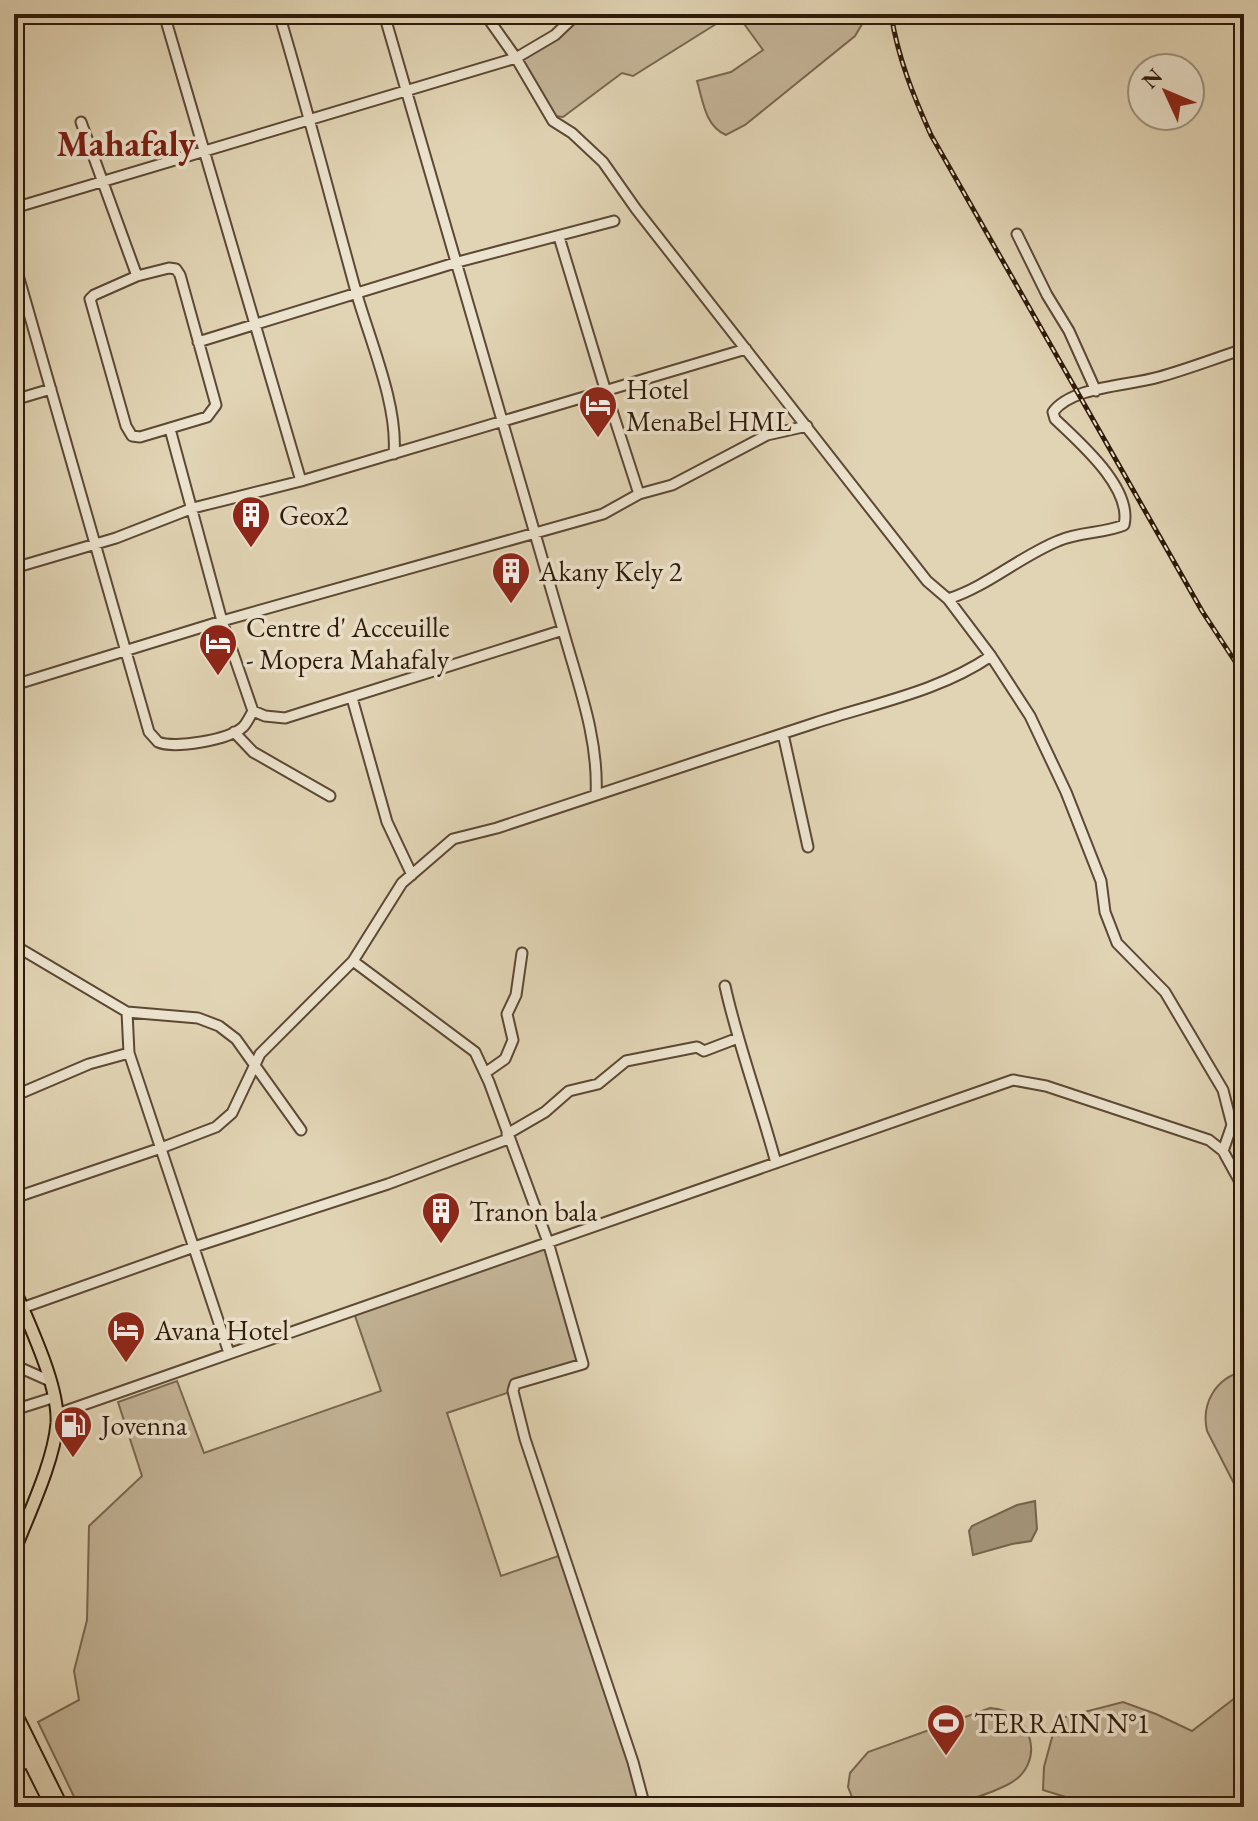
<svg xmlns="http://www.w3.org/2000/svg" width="1258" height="1821" viewBox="0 0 1258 1821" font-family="'EB Garamond',serif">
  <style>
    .green { fill: #c3b497; stroke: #796750; stroke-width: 2 }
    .water { fill: #a4957a; stroke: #75644d; stroke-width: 2 }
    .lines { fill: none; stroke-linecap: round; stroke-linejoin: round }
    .minor-casing { stroke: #5c4834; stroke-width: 13 }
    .major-casing { stroke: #2f1a09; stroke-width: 15 }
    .minor { stroke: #ece3ce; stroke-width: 9 }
    .major { stroke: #e1d4b4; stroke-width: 11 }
    .rail-casing { stroke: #2f1a09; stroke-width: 5 }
    .rail { stroke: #ece3ce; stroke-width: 2; stroke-dasharray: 6; stroke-linecap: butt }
    .labels { text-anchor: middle; stroke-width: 7; stroke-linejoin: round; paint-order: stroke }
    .poi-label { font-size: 28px; fill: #2f1a09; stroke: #ece3ce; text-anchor: start }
    .district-label { font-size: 36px; font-weight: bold; fill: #7a1f14; stroke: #ece3ce }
  </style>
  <rect width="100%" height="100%" fill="#e1d4b4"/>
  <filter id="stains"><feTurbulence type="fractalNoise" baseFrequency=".0025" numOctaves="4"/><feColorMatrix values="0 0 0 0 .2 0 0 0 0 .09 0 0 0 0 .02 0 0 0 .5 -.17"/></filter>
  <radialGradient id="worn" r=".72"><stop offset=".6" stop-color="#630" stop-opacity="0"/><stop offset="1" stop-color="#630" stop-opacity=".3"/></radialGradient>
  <path class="green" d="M576,14H732L633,76L622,73L563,117L555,116L517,57Z
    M737,14H868L855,36L745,125L726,135C705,126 703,101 697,81L731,72L763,50Z
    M548,1242L583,1364L515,1384L513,1391L447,1413L501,1576L564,1554L645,1807H79L38,1722L79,1700L74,1671L87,1620L89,1526L142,1476L118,1402L177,1381L204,1453L381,1391L353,1310Z
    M1244,1371V1503L1207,1431C1201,1404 1215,1378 1244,1371Z
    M1244,1691V1798L1235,1807H1098L1043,1790L1044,1767L1057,1719L1123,1702L1156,1714L1192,1731Z
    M990,1708C1033,1710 1048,1765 1007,1785C989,1794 963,1802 943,1806C918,1812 882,1807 856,1807L848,1787L850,1773L868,1752Z"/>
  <path class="water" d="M1035,1501L1037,1529L1031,1541L1012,1544L973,1555L969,1531L972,1526L1017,1505Z"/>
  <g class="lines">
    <g class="minor-casing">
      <path id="minor" d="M164,14L301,481
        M279,14C307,107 331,201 357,295C371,343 398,406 394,454
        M384,14L563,630C578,684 599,739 596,795
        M485,14L516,58L553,121L572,133L603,162L636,209L927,581L948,599L991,656L1030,716L1066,792L1101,881L1105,912L1117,943L1165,992L1223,1090L1232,1125L1223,1151
        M81,122L137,276
        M14,208L516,58L555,35L577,14
        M1017,234L1047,295L1069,331L1096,391
        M559,237L606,392L639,494
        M14,261L149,732L158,742C174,749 229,740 243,727C247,723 250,716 253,711
        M169,268L176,269L180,275L216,405L207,417L140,437L132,436L126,426L90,299L94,295L137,276Z
        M198,342L458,262L614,221
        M14,400L51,389
        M170,429L222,621L253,711L265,716L285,718L563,630
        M14,568L116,538L193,508L301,481L746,349
        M948,599C988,586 1019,557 1058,541C1080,531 1103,534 1124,525C1133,488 1079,442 1055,419L1053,412C1072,386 1129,386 1159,377C1188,369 1216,358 1244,349
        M14,685L222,621L603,514L639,494L672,485L767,435L807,426
        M352,698L387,822L412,875
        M234,732L253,752L330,796
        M783,734L808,847
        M14,945L127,1012L198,1018L219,1026L236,1039L301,1130
        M353,961L475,1052L489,1082L548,1242L583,1364L515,1384L513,1391L525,1439L633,1762L645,1807
        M725,986C738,1045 760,1103 776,1163
        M127,1012L129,1053L229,1353
        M485,1073L505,1059L513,1040L507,1014L516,995L522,953
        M14,1096L89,1064L129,1053
        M507,1134L545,1112L569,1091L598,1084L626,1061L697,1047L704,1051L738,1038
        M14,1198L161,1148L216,1127L232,1113L260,1054L353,961L402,883L453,839L497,828C603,792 709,758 815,723C875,703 938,692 991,656
        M22,1308L194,1247L388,1184L508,1139
        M14,1365L50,1381
        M14,1410L55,1397
        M57,1414L1013,1080L1046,1086L1209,1140L1223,1151L1244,1189
        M14,1772L28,1760"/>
    </g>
    <g class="major-casing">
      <path id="major" d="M14,1288C29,1325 59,1385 57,1423C54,1462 28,1515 14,1552
        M14,1710L62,1807
        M14,1731L52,1807"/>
    </g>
    <use href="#minor" class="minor"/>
    <use href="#major" class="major"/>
    <g class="rail-casing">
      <path id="rail" d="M891,14C898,58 913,95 931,135L1202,611L1244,675"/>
    </g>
    <use href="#rail" class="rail"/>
  </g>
  <defs>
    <g id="hotel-pin" transform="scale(2)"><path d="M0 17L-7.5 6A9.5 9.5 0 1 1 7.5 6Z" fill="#8f2418" stroke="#ece3ce"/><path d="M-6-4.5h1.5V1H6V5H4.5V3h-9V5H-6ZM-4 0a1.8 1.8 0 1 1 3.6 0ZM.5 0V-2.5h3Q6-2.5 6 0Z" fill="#fff"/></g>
    <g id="building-pin" transform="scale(2)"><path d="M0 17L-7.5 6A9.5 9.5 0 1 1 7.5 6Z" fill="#8f2418" stroke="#ece3ce"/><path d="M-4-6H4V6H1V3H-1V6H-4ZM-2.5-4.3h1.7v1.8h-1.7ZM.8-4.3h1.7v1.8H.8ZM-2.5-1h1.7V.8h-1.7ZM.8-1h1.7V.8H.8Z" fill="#fff"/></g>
    <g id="fuel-pin" transform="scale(2)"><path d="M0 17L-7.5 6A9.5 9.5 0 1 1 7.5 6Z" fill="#8f2418" stroke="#ece3ce"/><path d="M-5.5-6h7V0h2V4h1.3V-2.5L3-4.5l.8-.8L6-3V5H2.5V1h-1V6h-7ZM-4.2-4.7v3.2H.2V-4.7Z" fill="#fff"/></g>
    <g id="stadium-pin" transform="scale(2)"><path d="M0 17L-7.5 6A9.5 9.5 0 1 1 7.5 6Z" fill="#8f2418" stroke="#ece3ce"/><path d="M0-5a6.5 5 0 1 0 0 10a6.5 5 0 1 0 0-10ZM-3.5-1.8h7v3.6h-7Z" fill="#fff"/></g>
  </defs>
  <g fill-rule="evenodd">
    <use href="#hotel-pin" x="598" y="405"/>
    <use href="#building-pin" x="251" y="515"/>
    <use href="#building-pin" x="511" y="571"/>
    <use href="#hotel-pin" x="218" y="643"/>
    <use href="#building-pin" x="441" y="1211"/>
    <use href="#hotel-pin" x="126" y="1330"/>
    <use href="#fuel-pin" x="73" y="1425"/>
    <use href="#stadium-pin" x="946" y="1723"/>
  </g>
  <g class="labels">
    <g class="poi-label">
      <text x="626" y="399">Hotel<tspan x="626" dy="32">MenaBel HML</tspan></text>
      <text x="279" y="525">Geox2</text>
      <text x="539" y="581">Akany Kely 2</text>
      <text x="246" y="637">Centre d' Acceuille<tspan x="246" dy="32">- Mopera Mahafaly</tspan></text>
      <text x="469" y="1221">Tranon bala</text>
      <text x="154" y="1340">Avana Hotel</text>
      <text x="101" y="1435">Jovenna</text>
      <text x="974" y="1733">TERRAIN N°1</text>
    </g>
    <g class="district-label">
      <text x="126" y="156">Mahafaly</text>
    </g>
  </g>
  <rect width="1258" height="1821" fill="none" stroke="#e1d4b4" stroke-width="48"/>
  <rect x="16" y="16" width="1226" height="1789" fill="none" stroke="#2f1a09" stroke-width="4"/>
  <rect x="24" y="24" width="1210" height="1773" fill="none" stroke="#2f1a09" stroke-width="2"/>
  <g transform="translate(1166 92) rotate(314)"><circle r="38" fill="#ece3ce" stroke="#a0937f" stroke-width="2"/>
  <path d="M0-6L14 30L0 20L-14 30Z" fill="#8f2418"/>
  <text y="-12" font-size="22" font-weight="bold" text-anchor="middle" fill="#2f1a09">N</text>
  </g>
  <rect width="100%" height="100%" filter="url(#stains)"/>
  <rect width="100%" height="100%" fill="url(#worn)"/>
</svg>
